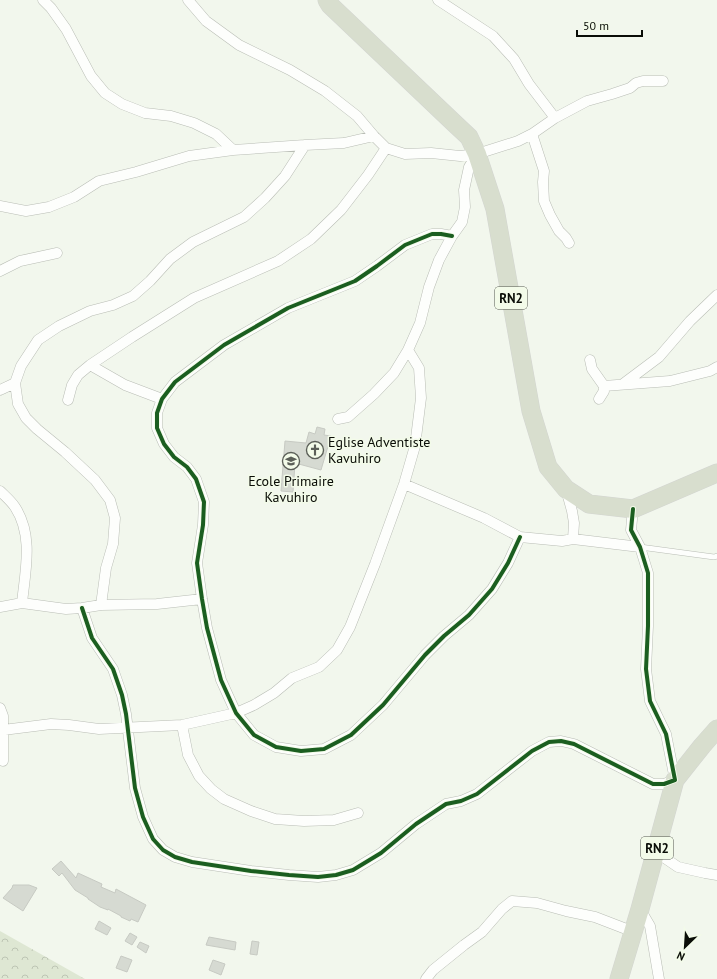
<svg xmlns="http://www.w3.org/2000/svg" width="717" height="979" viewBox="0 0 717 979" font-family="'PT Sans',sans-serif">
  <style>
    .forest { fill: url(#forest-crowns) }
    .building { fill: #d6dad2; stroke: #c7cac3 }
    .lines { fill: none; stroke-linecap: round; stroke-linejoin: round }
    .lane-casing { stroke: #b9bdb5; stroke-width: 6 }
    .street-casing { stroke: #b9bdb5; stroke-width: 11 }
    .highway-casing { stroke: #d3d5d1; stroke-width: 19 }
    .lane { stroke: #fdfefc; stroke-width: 5 }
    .street { stroke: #fdfefc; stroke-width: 10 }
    .highway { stroke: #d8dece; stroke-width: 18 }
    .cycleway-casing { stroke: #f3fbe9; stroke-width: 6 }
    .cycleway { stroke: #1b5e20; stroke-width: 4 }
    .labels { text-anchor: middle; stroke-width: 3; stroke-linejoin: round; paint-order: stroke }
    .shield { fill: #f3fbe9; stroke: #50544b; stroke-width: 1 }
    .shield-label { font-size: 13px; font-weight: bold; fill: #0a0d07 }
    .poi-label { font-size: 14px; fill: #0a0d07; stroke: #f3fbe9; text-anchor: start }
  </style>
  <defs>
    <pattern id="forest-crowns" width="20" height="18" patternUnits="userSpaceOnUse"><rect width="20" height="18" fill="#dee7d3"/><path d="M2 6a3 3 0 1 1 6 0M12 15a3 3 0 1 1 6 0" fill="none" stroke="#bdc5b4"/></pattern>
  </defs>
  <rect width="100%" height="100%" fill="#f2f7ed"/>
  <path class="forest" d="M0,931L85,979H0Z"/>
  <path class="building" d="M317,427L325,429L324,435L331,436L321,470L295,463L293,492L281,491L285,441L306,443L309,432L315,434Z
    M61,861L76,878L78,873L102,884L101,887L115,893L116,889L146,905L138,922L131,919L130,921L121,917V916L108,909V910L100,907L88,899V898L75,890L62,873L59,876L52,869Z
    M13,885H29L37,888L23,911L3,898L12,888Z
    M99,921L111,928L107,935L95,929Z
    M130,933L137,937L132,945L125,941Z
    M209,937L236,942L235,950L206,945Z
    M252,941L259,942L257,955L250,954Z
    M140,942L149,946L146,953L137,947Z
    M121,956L132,960L127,972L116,968Z
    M213,960L225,964L221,975L209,970Z"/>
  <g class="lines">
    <g class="lane-casing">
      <path id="lane" d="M640,547L714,557L717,556"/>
    </g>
    <g class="street-casing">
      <path id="street" d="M43,0L51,8L66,29L91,76L105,93L122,104L145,113L171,116L194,123L216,134L233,150
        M188,0L206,21L239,45L290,70L325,91L357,116L374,136L386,148L405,154L431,153L460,156L477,154L518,141L532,134L555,118L587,101L612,94L630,88L636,83L643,81H663
        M438,0L493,36L514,59L529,84L555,118
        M532,134L544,171L543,182L544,201L550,215L559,231L566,238L569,243
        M0,206L26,211L49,207L74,197L99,181L136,172L189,156L233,150L305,145L344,143L374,136
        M452,236L441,234H432L405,245L377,266L355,281L288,308L224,345L175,382L162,399L157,413V428L164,444L174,457L187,467L196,479L204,502L203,525L197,563L202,599L207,628L221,680L236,713L254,735L276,747L301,751L324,749L351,735L383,705L425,655L444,636L469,615L492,589L508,563L520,537
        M0,271L20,261L57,253
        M590,360L592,369L604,386V391L599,399
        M90,365L125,385L162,399
        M623,384L659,357L690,321L717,295
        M604,386L670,381L710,371L717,367
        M0,390L15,383
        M68,400L72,385L78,375L90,365L132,337L194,298L278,261L311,239L341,210L368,175L386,148
        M338,419L348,417L374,394L394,373L408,350L420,323L429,287L439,260L452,236L462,222L465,207L464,190L469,167L477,154
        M404,484L484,518L520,537L562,541L573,539L640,547
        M566,489L572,511L574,523L573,539
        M0,491C5,496 11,501 15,507C34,536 25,572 22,603
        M101,605L106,568L113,544L115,518L110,500L95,480L65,452L37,429L26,418L18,404L15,383L21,366L38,340L59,326L90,311L113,305L133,296L150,281L170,259L193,242L244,217L265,198L285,176L305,145
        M0,607L22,603L66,609L82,608L101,605L157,604L202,599
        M82,608L92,638L113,669L122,695L126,714L135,788L143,817L153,839L163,850L175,857L192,862L251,871L289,875L318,877L336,875L353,870L381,853L416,824L446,804L461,801L477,794L532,751L549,742L561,741L574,744L653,784H664L675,780L666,734L650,701L646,669L648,626V573L640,547L631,530L633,509
        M0,708L3,716V761
        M182,725L188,755L199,776L211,789L224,799L251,811L275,819L304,821L334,820L358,813
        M3,730L51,724L69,725L99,729L182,725L236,713L254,705L274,693L292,678L319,667L337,650L350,627L375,564L404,484L415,446L421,398L419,368L408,350
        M656,852L678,867L705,873L717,875
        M640,909L650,926L659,979
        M426,979L433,970L464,945L482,932L502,909L512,901L537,903L566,911L595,917L634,932"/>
    </g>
    <g class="highway-casing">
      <path id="highway" d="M327,0L330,5L453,122L469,137L477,154L495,209L531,411L548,467L566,489L589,504L633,509L717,473
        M619,979L640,909L675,780L702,746L717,729"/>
    </g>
    <use href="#lane" class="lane"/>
    <use href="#street" class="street"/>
    <use href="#highway" class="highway"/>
    <g class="cycleway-casing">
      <path id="cycleway" d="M452,236L441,234H432L405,245L377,266L355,281L288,308L224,345L175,382L162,399L157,413V428L164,444L174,457L187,467L196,479L204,502L203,525L197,563L202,599L207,628L221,680L236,713L254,735L276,747L301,751L324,749L351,735L383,705L425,655L444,636L469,615L492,589L508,563L520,537
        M82,608L92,638L113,669L122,695L126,714L135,788L143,817L153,839L163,850L175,857L192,862L251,871L289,875L318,877L336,875L353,870L381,853L416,824L446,804L461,801L477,794L532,751L549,742L561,741L574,744L653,784H664L675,780L666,734L650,701L646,669L648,626V573L640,547L631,530L633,509"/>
    </g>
    <use href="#cycleway" class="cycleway"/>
  </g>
  <defs>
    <g id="church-ring" transform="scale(0.9)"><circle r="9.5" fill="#f3fbe9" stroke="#5b5f58" stroke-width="1.5"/><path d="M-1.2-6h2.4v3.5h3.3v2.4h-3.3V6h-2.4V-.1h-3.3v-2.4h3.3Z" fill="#5b5f58"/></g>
    <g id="school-ring" transform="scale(0.9)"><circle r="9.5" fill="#f3fbe9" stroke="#5b5f58" stroke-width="1.5"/><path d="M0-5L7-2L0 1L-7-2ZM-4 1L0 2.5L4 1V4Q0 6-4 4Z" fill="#5b5f58"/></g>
  </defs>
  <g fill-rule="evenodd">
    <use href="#church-ring" x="315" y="450"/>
    <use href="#school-ring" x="291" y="461"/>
  </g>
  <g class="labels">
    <g class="shield">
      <rect x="495" y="287" width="32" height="22" rx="3"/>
      <rect x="641" y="837" width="32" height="22" rx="3"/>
    </g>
    <g class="shield-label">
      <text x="511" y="303">RN2</text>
      <text x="657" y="853">RN2</text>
    </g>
    <g class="poi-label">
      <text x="328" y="447">Eglise Adventiste<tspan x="328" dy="16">Kavuhiro</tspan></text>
      <text x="291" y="486" text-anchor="middle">Ecole Primaire<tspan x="291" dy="16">Kavuhiro</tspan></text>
    </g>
  </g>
  <g transform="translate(685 947) rotate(205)" stroke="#f3fbe9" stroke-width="3" paint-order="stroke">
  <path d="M0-3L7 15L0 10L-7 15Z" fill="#0a0d07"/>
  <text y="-6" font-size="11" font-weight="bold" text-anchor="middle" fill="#0a0d07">N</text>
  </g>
  <path d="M577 30v6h65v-6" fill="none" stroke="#0a0d07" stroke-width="2"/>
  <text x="583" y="30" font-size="12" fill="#0a0d07" stroke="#f3fbe9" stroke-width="3" paint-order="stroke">50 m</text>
</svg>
